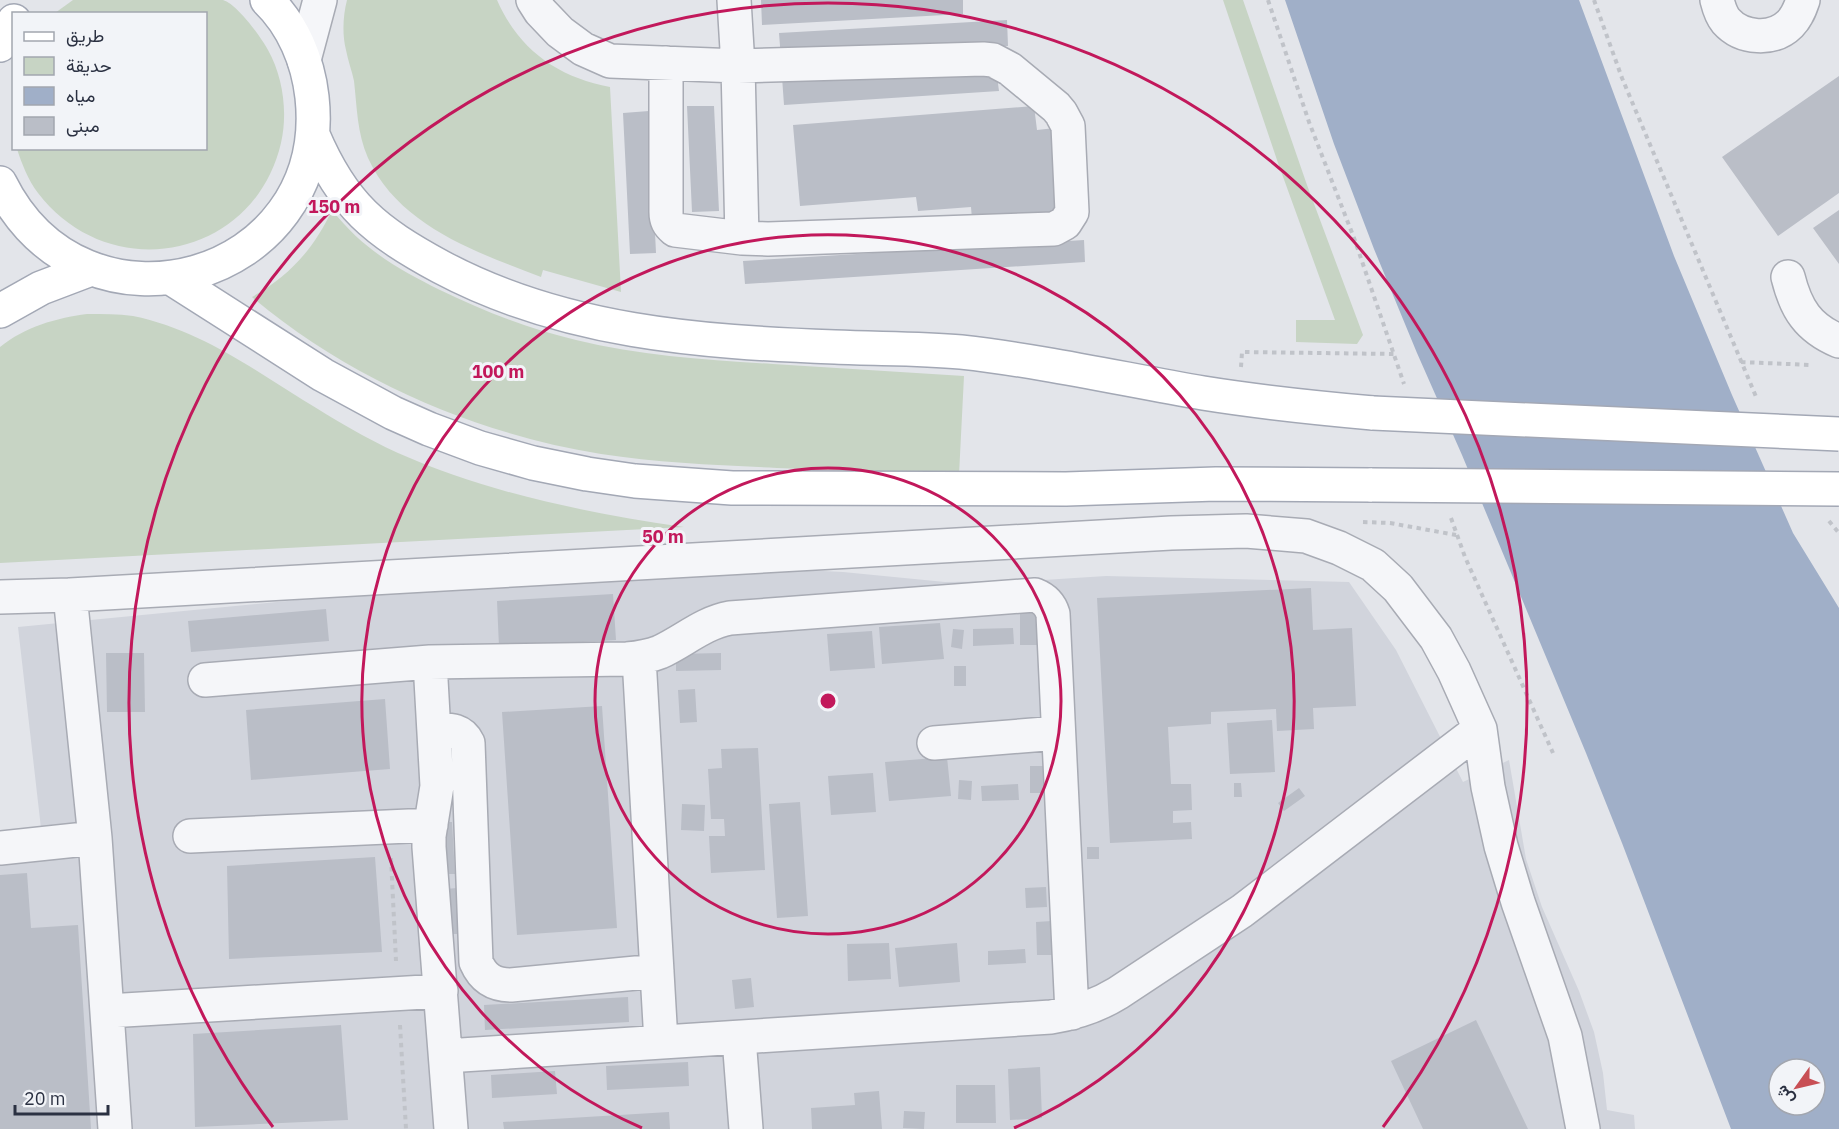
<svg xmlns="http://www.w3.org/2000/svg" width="1839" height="1129" viewBox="0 0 1839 1129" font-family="'IBM Plex Sans',Vazirmatn,sans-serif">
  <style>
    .built { fill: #d1d4dc }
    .green { fill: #c7d4c4 }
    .water { fill: #a0afc8; fill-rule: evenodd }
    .building { fill: #babec7 }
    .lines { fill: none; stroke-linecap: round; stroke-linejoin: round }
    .minor-casing { stroke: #a8abb4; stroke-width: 36 }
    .major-casing { stroke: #a3a8b5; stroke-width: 36 }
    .path { stroke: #c0c3c9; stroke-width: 4; stroke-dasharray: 4.5 4.5; stroke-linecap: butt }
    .minor { stroke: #f5f6f9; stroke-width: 33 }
    .major { stroke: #fff; stroke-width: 33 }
    .major-bridge-casing { stroke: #a3a8b5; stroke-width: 36; stroke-linecap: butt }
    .major-bridge { stroke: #fff; stroke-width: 33 }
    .ring { fill: none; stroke: #c2185b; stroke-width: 3 }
    .centre { fill: #c2185b; stroke: #f2f4f8; stroke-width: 3 }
    .ring-label { font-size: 18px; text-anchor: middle; font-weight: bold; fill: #c2185b; stroke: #f2f4f8; stroke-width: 6; stroke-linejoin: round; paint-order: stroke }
  </style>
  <rect width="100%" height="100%" fill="#e3e5ea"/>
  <path class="built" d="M782,569L843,572L945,582L1028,581L1106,576L1349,582L1396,650L1463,782L1509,760L1526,859L1542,907L1579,991L1594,1032L1603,1073L1607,1110L1634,1115L1635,1129H0V841L42,837L18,627L369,593Z"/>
  <path class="green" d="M73,0C111,0 149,0 187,0C196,0 215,0 223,0C237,4 261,37 268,50C283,77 288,112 281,143C254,259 110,287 38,193C28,180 22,164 17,149L206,148V14L55,13Z
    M347,0H497C519,50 558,77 610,87L621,292L543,270L541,277C476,252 399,226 368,158C357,133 357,107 354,81C352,71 348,61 346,50C342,34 343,16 347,0Z
    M1223,0H1243L1307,185L1363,335L1357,344L1296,342V320H1335L1278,163Z
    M332,210C363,249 396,268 440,290C483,311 529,329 576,340C641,356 707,360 773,364C837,368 900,372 964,376L959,475C899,473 838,470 777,468C718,465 659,463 601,454C474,433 351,380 252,297C289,276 314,249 332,210Z
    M87,314C103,314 118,314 133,316C197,329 249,366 303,400C334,419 365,438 398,453C488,493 587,513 684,527L0,563V347C25,327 56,318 87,314Z"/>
  <path class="water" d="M1285,0H1579L1674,256L1732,395L1793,533L1839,608V1129H1731L1622,843L1586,753L1462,455L1417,353L1374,249L1334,144ZM1779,1069H1815V1105H1779Z"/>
  <path class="building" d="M761,0H963V14L762,25Z
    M1007,20L1008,46L781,59L779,33Z
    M996,69L999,91L784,105L782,77Z
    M1839,76V193L1778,236L1722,157Z
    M687,106H714L719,211L692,212Z
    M1034,106L1037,130L1055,128L1062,212L972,219L971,207L918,211L916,197L800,206L793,125Z
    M649,111L656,253L630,254L623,113Z
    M1839,210V264L1813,228Z
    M1084,240L1085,262L745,284L743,261Z
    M1311,588L1313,630L1352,628L1356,706L1313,708L1314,729L1277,731L1276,709L1211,712V724L1168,727L1171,784H1191L1192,810L1173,811V823L1191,822L1192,839L1110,843L1097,598Z
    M613,594L616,640L499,647L497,601Z
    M326,609L329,641L191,652L188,621Z
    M1020,613H1037V645H1020Z
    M940,623L944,659L882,664L879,627Z
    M1013,628L1014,644L973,646V629Z
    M953,629L964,630L962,649L951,647Z
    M872,631L875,668L830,671L827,634Z
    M106,653H144L145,712H107Z
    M721,653V670L676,671V654Z
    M954,666H966V686H954Z
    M695,689L697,722L680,723L678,690Z
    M385,699L390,769L251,780L246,710Z
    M602,706L617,928L517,935L502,712Z
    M1272,720L1275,772L1230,774L1227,723Z
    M758,748L765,870L711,873L709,836H725L724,819H711L708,769L722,768L721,749Z
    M947,757L951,796L889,801L885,762Z
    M1030,766H1044L1045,793H1030Z
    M873,773L876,812L831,815L828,776Z
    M959,780L972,781L971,800L958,799Z
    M1234,783H1241L1242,797H1234Z
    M1018,784L1019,800L982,801L981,786Z
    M1299,788L1305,796L1284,811L1278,803Z
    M800,802L808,916L777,918L769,804Z
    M682,804L705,805L704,831L681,830Z
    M442,822H452L455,874H445Z
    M1087,847H1099V859H1087Z
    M375,857L382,952L229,959L227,866Z
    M27,873L31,928L78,925L91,1129H0V875Z
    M1046,887L1047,907L1026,908L1025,888Z
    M457,888L459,934H449L446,889Z
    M1052,921V955H1037L1036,922Z
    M889,943L891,979L848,981L847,944Z
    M957,943L960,982L899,987L895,948Z
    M1025,949L1026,963L988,965V951Z
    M751,978L754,1007L735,1009L732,980Z
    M628,997L629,1022L485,1030L484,1005Z
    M1476,1020L1528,1129H1423L1391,1061Z
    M341,1025L348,1120L195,1127L193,1034Z
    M688,1062L689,1086L607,1090L606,1066Z
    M1040,1067L1042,1118L1010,1120L1008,1069Z
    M555,1071L557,1094L492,1098L491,1075Z
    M956,1085H995L996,1123H956Z
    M879,1091L882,1129H812L811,1108L855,1105L854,1093Z
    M904,1111L925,1112L924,1129L903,1128Z
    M669,1112L670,1129H504L503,1122Z"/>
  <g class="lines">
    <g class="minor-casing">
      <path id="minor" d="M533,0L540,11L560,32L583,49L610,61L738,66L983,59L993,60L1010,69L1056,107L1061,113L1068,126L1072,212L1065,223L1054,229L768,239L742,238L675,230C668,224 666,220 666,212V63
        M734,0L738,66L742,238
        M1717,0C1719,8 1721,15 1726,21C1742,39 1773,41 1790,24C1797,17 1800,9 1803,0
        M304,60L320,0
        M1788,277C1796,309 1808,328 1839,341
        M70,595L95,838L115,1129
        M0,597L70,595L1171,533L1246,531L1306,536L1339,548L1373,565L1398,588L1436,638L1454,671L1480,729L1488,787L1501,846L1518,902L1565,1036L1583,1129
        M639,658L661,1042
        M430,662L437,786L429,836V847L451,1129
        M205,680L430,662L627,659C638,658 650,656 660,652C684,641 703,623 730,618L1035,595C1045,599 1050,604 1053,614L1072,1013
        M434,730C448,730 461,728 468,743L476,962C483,978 493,985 511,985L657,971
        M934,743L1058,733
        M190,836L431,825
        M0,848L95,838
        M108,1011L441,991
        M739,1038L746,1129
        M446,1056L1051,1017C1076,1013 1097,1006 1118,993L1242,911L1480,729"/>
    </g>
    <g class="major-casing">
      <path id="major" d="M0,45L14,21
        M313,135C343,206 375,231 441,267C563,332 699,342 835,347C877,349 919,348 961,352C1042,361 1122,379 1203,393C1259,402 1317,408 1373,413
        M0,183C84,352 332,281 312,97C308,61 293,25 267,0
        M171,278L323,375L393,413L429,429L480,448L533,463L587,474L635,481L732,488L1066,489L1216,484L1372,485
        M0,311L41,288L91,269"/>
    </g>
    <path class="path" d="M1268,0L1309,122L1354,238L1404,384
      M1594,0L1622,78L1757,399
      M1741,362L1811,365
      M1241,367L1242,352L1394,354
      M1451,518L1465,557L1553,753
      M1829,521L1839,533
      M1363,522L1390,523L1456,535
      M391,858L396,961
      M400,1025L406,1129"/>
    <use href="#minor" class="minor"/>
    <use href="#major" class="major"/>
    <g class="major-bridge-casing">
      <path id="major-bridge" d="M1373,413L1839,434
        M1372,485L1839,489"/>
    </g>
    <use href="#major-bridge" class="major-bridge"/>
  </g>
  <g class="ring">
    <circle cx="828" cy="701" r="233"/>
    <path d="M642 1128A466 466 0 1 1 1014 1128"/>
    <path d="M273 1127A699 699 0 1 1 1383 1127"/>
  </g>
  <circle cx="828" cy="701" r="9" class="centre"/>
  <g class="ring-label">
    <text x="334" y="213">150 m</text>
    <text x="498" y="378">100 m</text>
    <text x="663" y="543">50 m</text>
  </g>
  <rect x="12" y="12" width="195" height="138" fill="#f2f4f8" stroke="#a2a6af" stroke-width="1.5"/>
  <rect x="24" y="32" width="30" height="9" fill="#ffffff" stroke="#a2a6af" stroke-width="1.5"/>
  <text x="66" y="42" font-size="18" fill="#2b3142">طريق</text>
  <rect x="24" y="57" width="30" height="18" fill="#c7d4c4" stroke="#a2a6af" stroke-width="1.5"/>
  <text x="66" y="72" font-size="18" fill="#2b3142">حديقة</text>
  <rect x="24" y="87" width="30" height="18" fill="#a0afc8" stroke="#a2a6af" stroke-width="1.5"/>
  <text x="66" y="102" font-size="18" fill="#2b3142">مياه</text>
  <rect x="24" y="117" width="30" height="18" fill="#babec7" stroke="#a2a6af" stroke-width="1.5"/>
  <text x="66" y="132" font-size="18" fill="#2b3142">مبنى</text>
  <g transform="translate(1797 1087) rotate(236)"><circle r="28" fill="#f2f4f8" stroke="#a2a6af" stroke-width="1.5"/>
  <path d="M0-4.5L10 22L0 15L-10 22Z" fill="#c84f55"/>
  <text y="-9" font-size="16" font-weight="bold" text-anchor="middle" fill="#2b3142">ش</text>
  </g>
  <path d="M15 1105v9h93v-9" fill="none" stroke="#2b3142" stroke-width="3"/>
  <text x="24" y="1105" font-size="18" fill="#2b3142" stroke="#f2f4f8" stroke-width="4.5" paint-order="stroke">20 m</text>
</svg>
